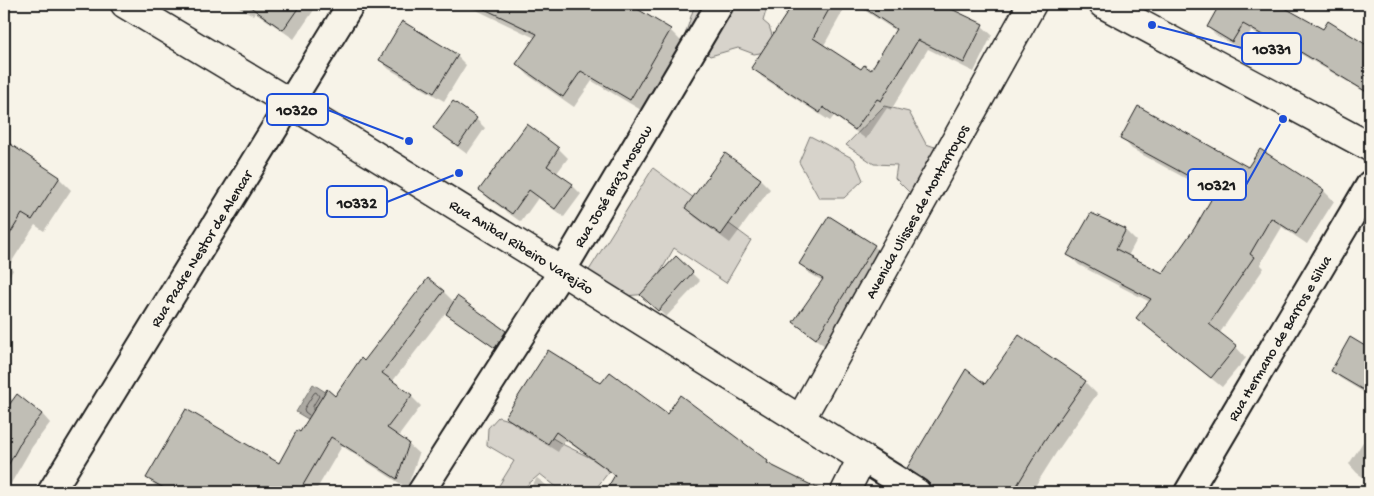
<svg xmlns="http://www.w3.org/2000/svg" width="1374" height="496" viewBox="0 0 1374 496" font-family="'Gochi Hand',sans-serif">
  <style>
    .green { fill: #d7d3cb; stroke: #7a7874 }
    .water { fill: #aca9a2; stroke: #72716c }
    .shadow { fill: #0003 }
    .lines { fill: none; stroke-linecap: round; stroke-linejoin: round }
    .shore { stroke: #565452; stroke-width: 1 }
    .building { fill: #c0beb5; stroke: #1c1c1c }
    .minor-casing { stroke: #1c1c1c; stroke-width: 30 }
    .tertiary-casing { stroke: #1c1c1c; stroke-width: 31 }
    .secondary-casing { stroke: #1c1c1c; stroke-width: 31 }
    .minor { stroke: #f7f3e8; stroke-width: 26 }
    .tertiary { stroke: #f7f3e8; stroke-width: 28 }
    .secondary { stroke: #f7f3e8; stroke-width: 28 }
    .labels { text-anchor: middle; stroke-width: 4; stroke-linejoin: round; paint-order: stroke }
    .street-label { font-size: 15px; fill: #1c1c1c; stroke: #f7f3e8 }
    .leader { fill: none; stroke: #1d4ed8; stroke-width: 2 }
    .callout-dot { fill: #1d4ed8; stroke: #f7f3e8; stroke-width: 2 }
    .callout { fill: #f7f3e8; stroke: #1d4ed8; stroke-width: 2 }
    .callout-label { font-size: 16px; text-anchor: middle; font-weight: bold; fill: #1c1c1c }
  </style>
  <rect width="100%" height="100%" fill="#f7f3e8"/>
  <filter id="ink" filterUnits="userSpaceOnUse"><feTurbulence type="fractalNoise" baseFrequency=".02" numOctaves="2"/><feDisplacementMap in="SourceGraphic" scale="10" xChannelSelector="R" yChannelSelector="G"/><feConvolveMatrix kernelMatrix="1 2 1 2 8 2 1 2 1" color-interpolation-filters="sRGB"/></filter>
  <g filter="url(#ink)">
    <path class="green" d="M712,4H768L763,21L769,26L777,50L754,54L738,48L710,56L685,35L694,7L712,6Z
      M884,106L909,112L926,144L964,157L942,191L909,192L895,178L897,165L874,164L846,145Z
      M810,136L854,159L863,180L844,198H819L799,162Z
      M653,168L751,240L726,283L674,248L648,294L624,296L586,275Z
      M498,417L536,428L564,445L612,468L593,492H563L540,474L519,492H495L514,461L487,445L488,428Z"/>
    <path class="water" d="M313,384L327,393L318,425L296,412Z"/>
    <path class="shadow" d="M234,4H318L294,39L255,12L253,15Z
      M464,4H554L558,5L559,4H632L639,11L670,30L681,41L641,110L592,81L574,107L528,75L518,64L535,38Z
      M803,4H847L823,47L861,71H872L896,31L855,4H940L982,26L992,35L974,72L928,49L891,110L887,108L866,139L834,116L830,121L762,77L753,67L791,25Z
      M1222,4H1275L1323,31L1328,23L1370,48V95L1284,44L1281,48L1251,31L1240,49L1216,35L1208,27Z
      M457,56L466,65L444,101L389,69L380,60Z
      M453,103L476,119L485,128L467,154L444,137L435,128Z
      M527,126L559,149L568,158L556,174L572,185L581,194L564,217L538,198L521,222L489,199L480,190Z
      M1122,138L1249,169L1260,151L1324,191L1334,201L1307,244L1282,227L1260,264L1264,268L1219,334L1236,347L1246,358L1222,387L1148,328L1137,318L1150,302L1079,265L1069,255L1125,230L1136,241L1128,256L1164,274L1216,195L1132,149Z
      M4,142L59,178L71,190L44,231L35,225L9,266L13,270L4,286Z
      M726,155L761,180L770,189L730,243L695,217L686,208Z
      M874,246L882,254L825,346L803,330L794,322L823,281L809,273L801,264Z
      M676,258L700,281L666,317L650,302Z
      M428,279L444,292L455,303L505,332L510,336L500,351L452,318L446,312L392,382L411,396L421,406L398,437L408,444L419,454L407,488L342,446L315,492H166L158,488L148,478L279,465L301,434L335,398L364,363Z
      M1020,337L1085,382L1097,394L1056,453L1032,491L1034,492H934L932,487L921,480L909,468L986,386Z
      M1351,339L1370,351V396L1340,378L1332,370Z
      M601,385L767,462L772,467L812,488L817,492H604L615,476L565,440L558,452L516,426L507,417Z
      M4,393L13,401L42,414L50,423L32,447L6,492H4Z
      M1363,442L1370,447V482L1357,473L1349,464Z
      M537,478L555,492H527Z"/>
    <g class="lines">
      <path class="shore" d="M309,415L305,412L304,409L314,393L316,392L319,396L313,406V410"/>
    </g>
    <path class="building" d="M246,4H301L283,30Z
      M474,4H629L671,29L630,100L581,71L563,97L516,64L537,34Z
      M793,4H832L813,38L861,69L864,65L871,70L896,29L858,4H941L983,24L964,63L918,40L881,101L877,99L855,130L823,107L820,113L751,68Z
      M1207,4H1278L1323,29L1328,21L1370,47V94L1276,37L1273,41L1243,24L1232,42L1207,27L1217,9Z
      M402,21L458,55L434,93L379,60Z
      M453,101L477,118L458,146L433,128Z
      M1138,106L1248,167L1260,149L1324,190L1296,234L1271,218L1250,254L1254,257L1209,324L1237,346L1211,378L1136,318L1151,299L1067,255L1091,213L1126,229L1116,249L1163,273L1194,229L1216,191L1120,139Z
      M527,124L559,148L547,166L573,184L555,209L529,190L512,214L479,190Z
      M4,140L60,177L32,220L22,214L4,244Z
      M725,153L761,179L721,235L685,208Z
      M829,216L875,245L816,339L793,322L823,279L799,264Z
      M676,256L693,272L658,311L640,295Z
      M428,278L444,291L382,373L412,395L387,428L409,443L397,479L331,437L299,492H171L146,478L186,409L279,463L297,430L300,432L327,389L335,396L361,358L364,361Z
      M457,296L506,331L495,348L446,314Z
      M1019,335L1086,381L1044,441L1013,492H933L930,484L925,480L907,468L966,369L985,384Z
      M1350,337L1370,349V394L1331,371Z
      M548,350L601,383L610,372L667,414L680,395L768,461L767,463L825,492H605L615,475L556,432L548,444L505,417Z
      M17,394L42,414L23,438L4,473V412Z"/>
    <g class="lines">
      <g class="minor-casing">
        <g id="minor">
          <path d="M862,458L917,492"/>
          <path id="s1" d="M51,492L351,4"/>
          <path id="s2" d="M421,492L562,271L720,4"/>
          <path id="s3" d="M1188,492L1370,184"/>
        </g>
      </g>
      <g class="tertiary-casing">
        <g id="tertiary">
          <path id="s4" d="M125,4L290,103L562,271L862,458L845,492"/>
          <path id="s5" d="M800,420L1032,4"/>
        </g>
      </g>
      <g class="secondary-casing">
        <path id="secondary" d="M1103,4L1370,147"/>
      </g>
      <use href="#minor" class="minor"/>
      <use href="#tertiary" class="tertiary"/>
      <use href="#secondary" class="secondary"/>
    </g>
  </g>
  <g class="labels">
    <g class="street-label">
      <text dy="5" stroke="none"><textPath href="#s2" startOffset="361">Rua José Braz Moscow</textPath></text>
      <text dy="5" stroke="none"><textPath href="#s5" startOffset="239">Avenida Ulisses de Montarroyos</textPath></text>
      <text dy="5" stroke="none"><textPath href="#s4" startOffset="465">Rua Anibal Ribeiro Varejão</textPath></text>
      <text dy="5" stroke="none"><textPath href="#s1" startOffset="286">Rua Padre Nestor de Alencar</textPath></text>
      <text dy="5" stroke="none"><textPath href="#s3" startOffset="179">Rua Hermano de Barros e Silva</textPath></text>
    </g>
  </g>
  <path class="leader" d="M1152 25L1242 48M409 141L328 110M1283 119L1246 185M459 173L387 202"/>
  <g class="callout-dot">
    <circle cx="1152" cy="25" r="5"/>
    <circle cx="409" cy="141" r="5"/>
    <circle cx="1283" cy="119" r="5"/>
    <circle cx="459" cy="173" r="5"/>
  </g>
  <g class="callout">
    <rect x="1242" y="33" width="59" height="31" rx="5"/>
    <rect x="267" y="94" width="61" height="31" rx="5"/>
    <rect x="1188" y="169" width="58" height="31" rx="5"/>
    <rect x="327" y="186" width="60" height="31" rx="5"/>
  </g>
  <g class="callout-label">
    <text x="1272" y="54">10331</text>
    <text x="297" y="115">10320</text>
    <text x="1217" y="190">10321</text>
    <text x="357" y="208">10332</text>
  </g>
  <rect width="1374" height="496" fill="none" stroke="#f7f3e8" stroke-width="20"/>
  <rect x="10" y="10" width="1354" height="476" fill="none" stroke="#1c1c1c" stroke-width="2" filter="url(#ink)"/>
</svg>
